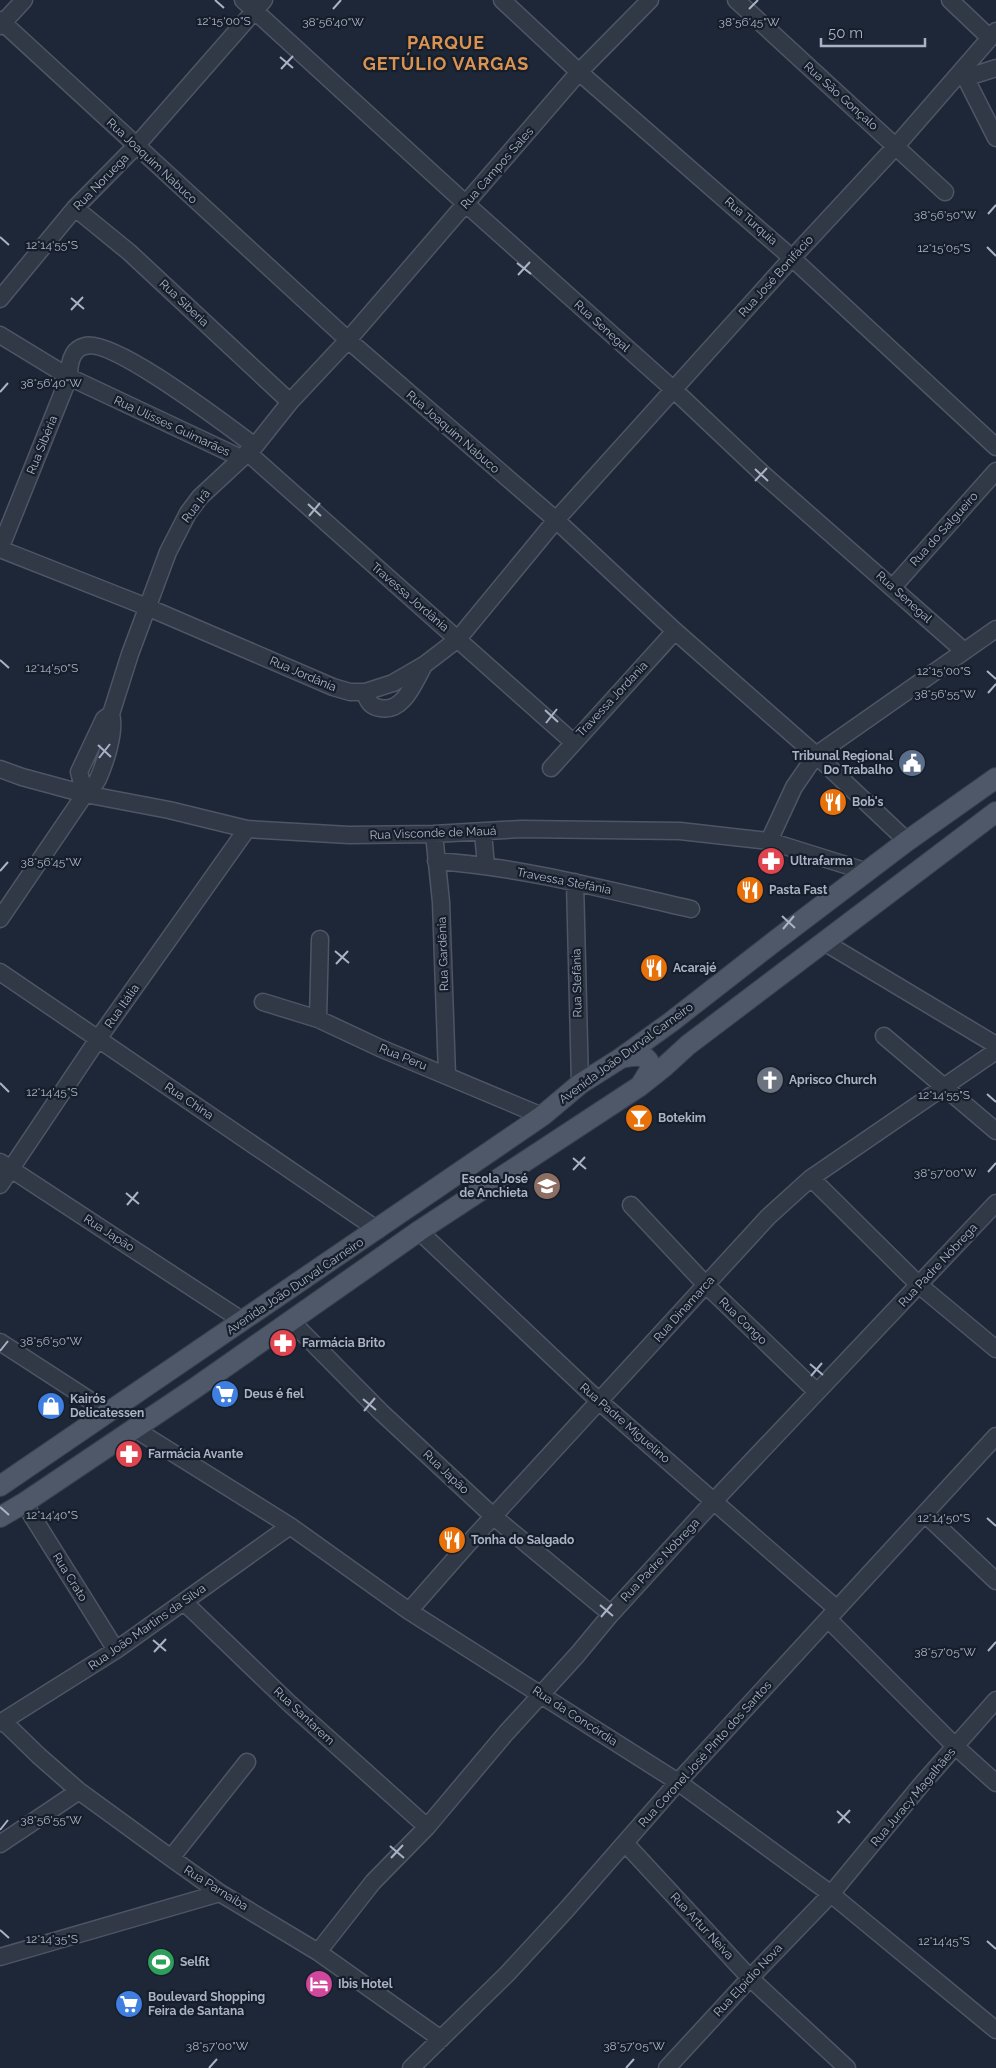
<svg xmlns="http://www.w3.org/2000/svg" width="996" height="2068" viewBox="0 0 996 2068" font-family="Raleway,sans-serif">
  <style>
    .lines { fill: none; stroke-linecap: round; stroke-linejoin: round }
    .minor-casing { stroke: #4e5665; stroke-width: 19 }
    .major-casing { stroke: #3a4250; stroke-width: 22 }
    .minor { stroke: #313947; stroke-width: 16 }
    .major { stroke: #4e5868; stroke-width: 20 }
    .ticks { fill: none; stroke: #aab3c5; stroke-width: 2 }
    .labels { text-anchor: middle; stroke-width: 4.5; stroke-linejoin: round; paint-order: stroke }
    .street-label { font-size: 12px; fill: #aab3c5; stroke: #171e2b }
    .poi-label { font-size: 12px; font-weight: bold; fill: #aab3c5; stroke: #171e2b; text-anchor: start }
    .district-label { font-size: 18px; font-weight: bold; letter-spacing: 1px; fill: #da9350; stroke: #171e2b }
    .ticks-label { font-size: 12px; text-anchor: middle; fill: #aab3c5; stroke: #171e2b; stroke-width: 4.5; stroke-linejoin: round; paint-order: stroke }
  </style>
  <rect width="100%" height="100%" fill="#1d2737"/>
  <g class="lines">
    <g class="minor-casing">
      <path id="minor" d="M243,0L466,204L674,390L764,475L964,651
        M502,0L579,72L792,258L996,447
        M736,0L945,192
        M950,0L990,38
        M0,20L348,340L556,520L675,631L816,755L907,841
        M0,26L24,0
        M962,71L996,138
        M965,78L996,68
        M75,208L129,252L290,402
        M0,299L75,208L136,146L264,0
        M0,335L69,377L241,458
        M247,452L573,742
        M0,549L147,607L333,687L350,692H365L393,683L424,665L458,639L556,520L792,258L896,146L996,31
        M0,549L69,377C69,365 71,349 85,346C114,338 227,426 255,446
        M893,587L996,471
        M365,692C367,701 371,707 380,708C403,713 414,683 423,667
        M551,768L675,631
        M0,769L22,777L85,794L169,810L247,829L349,835L434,834L521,829L680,831L769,841L868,872
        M85,794L79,772L104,719L111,714
        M483,832L486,866
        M434,834L441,902L447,1075
        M769,841L794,787L816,755L996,629
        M436,861C522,867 607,890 691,909
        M575,882L580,1084
        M0,919L85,794C89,790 95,785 98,779C105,763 116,731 111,714L130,654L168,552L188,513L200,497L255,446L290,402L348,340L579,72L650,0
        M824,942L996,1045
        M0,972L378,1230
        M263,1002L318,1019L380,1048L542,1116
        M318,1019L320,939
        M884,1036L996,1131
        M0,1162L243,1321
        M811,1178L919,1285L996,1349
        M0,1185L98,1039L247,829
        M631,1205L706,1285L817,1392
        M419,1231L600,1402L837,1609
        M290,1320L381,1412L494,1517L611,1614
        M0,1342L108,1412
        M133,1428L290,1526L409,1611L678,1782L831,1894L996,2030
        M24,1503L116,1650
        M925,1514L996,1581
        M184,1602L289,1703L427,1827
        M409,1611L467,1545L768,1217L811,1178L996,1051
        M828,1619L955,1746L996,1783
        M3,1721L39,1756L79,1791L171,1858L220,1893L318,1952L441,2039
        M0,1723L116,1650L290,1526
        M625,1843L750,1978L847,2068
        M0,1844L79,1791
        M171,1858L247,1762
        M318,1952L373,1882L427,1827L506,1733L577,1655L611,1614L714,1501L996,1203
        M0,1957L220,1893
        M411,2068L507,1974L567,1909L678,1782L996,1436
        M667,2068L750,1978L831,1894L921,1785L996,1700"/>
    </g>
    <g class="major-casing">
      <path id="major" d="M621,1058C634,1055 651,1052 650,1070L640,1086
        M0,1486L542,1116L580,1084L621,1058L671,1022L775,941L907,841L996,778
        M0,1517L24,1503L195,1388L419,1231L640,1086L664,1067L688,1045L996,812"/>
    </g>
    <use href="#minor" class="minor"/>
    <use href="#major" class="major"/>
  </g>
  <path class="ticks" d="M215,0L224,8M333,9L341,0M749,9L758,0M280,57L293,68M281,69L293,56M988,214L996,205M0,237L9,245M987,247L996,256M517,263L531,274M518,275L530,262M71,298L84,309M71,310L83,297M0,392L8,383M755,469L768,481M755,481L767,468M308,504L321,516M309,516L320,503M0,660L9,668M987,671L996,679M988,693L996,684M545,710L558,722M546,723L557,709M98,745L111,757M99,758L110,744M0,871L8,862M782,916L795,928M783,929L794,916M335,951L349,963M336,964L348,951M0,1083L9,1092M987,1094L996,1102M573,1158L586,1169M573,1170L585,1157M988,1172L996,1163M126,1193L139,1204M127,1205L138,1192M0,1351L8,1341M810,1364L823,1375M811,1376L822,1363M363,1399L376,1410M364,1411L375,1398M0,1507L9,1515M987,1518L996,1526M600,1605L613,1616M601,1617L612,1604M153,1640L166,1651M988,1651L996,1642M154,1652L166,1639M837,1811L850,1823M838,1823L850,1810M0,1830L8,1820M390,1846L404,1858M391,1858L403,1845M0,1930L9,1938M987,1941L996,1949M209,2068L217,2059M626,2068L634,2059"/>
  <defs>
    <g id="civic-disc" transform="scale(1.4375)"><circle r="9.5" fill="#5c6f8a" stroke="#171e2b"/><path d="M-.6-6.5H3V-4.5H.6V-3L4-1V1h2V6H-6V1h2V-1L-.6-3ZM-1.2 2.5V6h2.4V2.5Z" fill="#fff"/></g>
    <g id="restaurant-disc" transform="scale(1.4375)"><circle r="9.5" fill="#e8710a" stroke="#171e2b"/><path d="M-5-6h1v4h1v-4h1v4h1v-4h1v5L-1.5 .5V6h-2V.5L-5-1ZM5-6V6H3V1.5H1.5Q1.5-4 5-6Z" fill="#fff"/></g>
    <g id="pharmacy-disc" transform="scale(1.4375)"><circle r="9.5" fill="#e0444e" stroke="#171e2b"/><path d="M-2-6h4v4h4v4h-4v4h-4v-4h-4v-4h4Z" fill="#fff"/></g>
    <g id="church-disc" transform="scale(1.4375)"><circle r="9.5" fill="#6b7280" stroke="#171e2b"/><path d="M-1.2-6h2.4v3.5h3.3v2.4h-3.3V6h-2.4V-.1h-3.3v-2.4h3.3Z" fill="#fff"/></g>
    <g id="bar-disc" transform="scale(1.4375)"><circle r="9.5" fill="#e8710a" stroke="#171e2b"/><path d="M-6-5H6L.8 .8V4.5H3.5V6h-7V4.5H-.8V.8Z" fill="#fff"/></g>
    <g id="school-disc" transform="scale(1.4375)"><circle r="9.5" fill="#8d6e63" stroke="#171e2b"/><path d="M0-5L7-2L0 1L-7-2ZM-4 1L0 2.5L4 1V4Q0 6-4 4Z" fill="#fff"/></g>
    <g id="supermarket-disc" transform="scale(1.4375)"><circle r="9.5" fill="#3f7fe0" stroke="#171e2b"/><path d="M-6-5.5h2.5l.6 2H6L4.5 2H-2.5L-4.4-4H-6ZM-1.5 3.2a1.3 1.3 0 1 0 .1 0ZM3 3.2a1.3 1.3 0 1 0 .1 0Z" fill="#fff"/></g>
    <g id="shop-disc" transform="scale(1.4375)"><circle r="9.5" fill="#3f7fe0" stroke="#171e2b"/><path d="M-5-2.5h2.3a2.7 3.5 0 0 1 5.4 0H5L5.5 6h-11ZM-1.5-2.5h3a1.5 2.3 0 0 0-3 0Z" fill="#fff"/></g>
    <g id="stadium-disc" transform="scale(1.4375)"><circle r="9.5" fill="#2e9e5b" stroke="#171e2b"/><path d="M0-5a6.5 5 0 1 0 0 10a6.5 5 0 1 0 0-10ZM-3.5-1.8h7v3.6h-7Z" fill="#fff"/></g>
    <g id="hotel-disc" transform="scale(1.4375)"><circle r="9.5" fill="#d1479c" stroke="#171e2b"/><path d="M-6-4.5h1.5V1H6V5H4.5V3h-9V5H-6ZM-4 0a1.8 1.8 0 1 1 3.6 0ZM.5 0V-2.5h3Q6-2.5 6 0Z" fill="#fff"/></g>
  </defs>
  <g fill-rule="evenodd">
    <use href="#civic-disc" x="912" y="763"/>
    <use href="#restaurant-disc" x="833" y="802"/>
    <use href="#pharmacy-disc" x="771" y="861"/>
    <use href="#restaurant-disc" x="750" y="890"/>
    <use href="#restaurant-disc" x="654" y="968"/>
    <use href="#church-disc" x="770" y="1080"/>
    <use href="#bar-disc" x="639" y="1118"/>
    <use href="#school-disc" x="547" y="1186"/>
    <use href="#pharmacy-disc" x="283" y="1343"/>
    <use href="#supermarket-disc" x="225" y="1394"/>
    <use href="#shop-disc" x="51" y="1406"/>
    <use href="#pharmacy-disc" x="129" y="1454"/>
    <use href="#restaurant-disc" x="452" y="1540"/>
    <use href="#stadium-disc" x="161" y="1962"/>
    <use href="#hotel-disc" x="319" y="1984"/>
    <use href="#supermarket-disc" x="129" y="2004"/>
  </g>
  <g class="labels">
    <g class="street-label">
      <text transform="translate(841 96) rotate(42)" y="4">Rua São Gonçalo</text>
      <text transform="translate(152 161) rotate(43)" y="4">Rua Joaquim Nabuco</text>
      <text transform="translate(497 168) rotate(-49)" y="4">Rua Campos Sales</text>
      <text transform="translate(101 182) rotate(-46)" y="4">Rua Noruega</text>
      <text transform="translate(751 221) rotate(41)" y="4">Rua Turquia</text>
      <text transform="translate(776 276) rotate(-48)" y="4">Rua José Bonifácio</text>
      <text transform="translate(184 303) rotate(43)" y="4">Rua Siberia</text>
      <text transform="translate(602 326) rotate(42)" y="4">Rua Senegal</text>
      <text transform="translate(172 426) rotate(25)" y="4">Rua Ulisses Guimarães</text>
      <text transform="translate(453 432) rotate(41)" y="4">Rua Joaquim Nabuco</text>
      <text transform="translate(42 445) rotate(-68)" y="4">Rua Sibéria</text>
      <text transform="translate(196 506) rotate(-52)" y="4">Rua Irã</text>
      <text transform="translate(944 529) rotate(-48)" y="4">Rua do Salgueiro</text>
      <text transform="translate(410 597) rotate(41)" y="4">Travessa Jordânia</text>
      <text transform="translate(904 597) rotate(42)" y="4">Rua Senegal</text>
      <text transform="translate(303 674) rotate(23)" y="4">Rua Jordânia</text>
      <text transform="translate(612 699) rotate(-47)" y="4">Travessa Jordania</text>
      <text transform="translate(433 833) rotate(-2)" y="4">Rua Visconde de Mauá</text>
      <text transform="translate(564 881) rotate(11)" y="4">Travessa Stefânia</text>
      <text transform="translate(443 954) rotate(-92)" y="4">Rua Gardênia</text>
      <text transform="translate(577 983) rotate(-91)" y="4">Rua Stefânia</text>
      <text transform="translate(122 1006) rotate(-55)" y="4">Rua Itália</text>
      <text transform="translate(626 1053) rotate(-36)" y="4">Avenida João Durval Carneiro</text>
      <text transform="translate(403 1057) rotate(22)" y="4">Rua Peru</text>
      <text transform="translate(189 1101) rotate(34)" y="4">Rua China</text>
      <text transform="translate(109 1233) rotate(33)" y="4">Rua Japão</text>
      <text transform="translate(938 1265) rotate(-47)" y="4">Rua Padre Nóbrega</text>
      <text transform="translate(295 1286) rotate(-34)" y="4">Avenida João Durval Carneiro</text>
      <text transform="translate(684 1309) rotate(-48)" y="4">Rua Dinamarca</text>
      <text transform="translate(743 1321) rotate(44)" y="4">Rua Congo</text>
      <text transform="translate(625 1423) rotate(41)" y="4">Rua Padre Miguelino</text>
      <text transform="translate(446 1472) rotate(43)" y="4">Rua Japão</text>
      <text transform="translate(660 1560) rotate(-47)" y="4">Rua Padre Nóbrega</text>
      <text transform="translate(70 1577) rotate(58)" y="4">Rua Crato</text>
      <text transform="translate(147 1627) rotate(-35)" y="4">Rua João Martins da Silva</text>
      <text transform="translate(304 1716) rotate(43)" y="4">Rua Santarem</text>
      <text transform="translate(575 1716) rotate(33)" y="4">Rua da Concórdia</text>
      <text transform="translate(705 1754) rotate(-48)" y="4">Rua Coronel José Pinto dos Santos</text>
      <text transform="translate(913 1797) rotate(-50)" y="4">Rua Juracy Magalhães</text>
      <text transform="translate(216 1888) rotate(32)" y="4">Rua Parnaiba</text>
      <text transform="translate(702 1926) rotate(47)" y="4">Rua Artur Neiva</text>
      <text transform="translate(748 1980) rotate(-47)" y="4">Rua Elpídio Nova</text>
    </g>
    <g class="poi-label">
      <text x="893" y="760" text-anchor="end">Tribunal Regional<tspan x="893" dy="14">Do Trabalho</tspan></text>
      <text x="852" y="806">Bob's</text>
      <text x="790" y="865">Ultrafarma</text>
      <text x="769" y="894">Pasta Fast</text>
      <text x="673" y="972">Acarajé</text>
      <text x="789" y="1084">Aprisco Church</text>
      <text x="658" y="1122">Botekim</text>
      <text x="528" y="1183" text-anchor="end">Escola José<tspan x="528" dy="14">de Anchieta</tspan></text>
      <text x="302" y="1347">Farmácia Brito</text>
      <text x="244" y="1398">Deus é fiel</text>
      <text x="70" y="1403">Kairós<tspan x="70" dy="14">Delicatessen</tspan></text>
      <text x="148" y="1458">Farmácia Avante</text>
      <text x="471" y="1544">Tonha do Salgado</text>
      <text x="180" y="1966">Selfit</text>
      <text x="338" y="1988">Ibis Hotel</text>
      <text x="148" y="2001">Boulevard Shopping<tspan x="148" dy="14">Feira de Santana</tspan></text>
    </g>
    <g class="district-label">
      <text x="446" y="49">PARQUE<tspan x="446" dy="21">GETÚLIO VARGAS</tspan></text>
    </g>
  </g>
  <g class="ticks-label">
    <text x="224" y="25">12°15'00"S</text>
    <text x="333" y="26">38°56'40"W</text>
    <text x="749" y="26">38°56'45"W</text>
    <text x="945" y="219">38°56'50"W</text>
    <text x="52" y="249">12°14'55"S</text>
    <text x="944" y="252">12°15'05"S</text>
    <text x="51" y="387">38°56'40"W</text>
    <text x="52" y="672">12°14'50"S</text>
    <text x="944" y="675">12°15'00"S</text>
    <text x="945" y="698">38°56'55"W</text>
    <text x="51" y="866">38°56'45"W</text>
    <text x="52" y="1096">12°14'45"S</text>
    <text x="944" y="1099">12°14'55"S</text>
    <text x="945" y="1177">38°57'00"W</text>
    <text x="51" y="1345">38°56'50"W</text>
    <text x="52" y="1519">12°14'40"S</text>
    <text x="944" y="1522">12°14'50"S</text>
    <text x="945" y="1656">38°57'05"W</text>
    <text x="51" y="1824">38°56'55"W</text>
    <text x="52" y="1943">12°14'35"S</text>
    <text x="944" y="1945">12°14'45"S</text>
    <text x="217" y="2050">38°57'00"W</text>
    <text x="634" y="2050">38°57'05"W</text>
  </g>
  <path d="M821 38v8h104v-8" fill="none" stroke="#aab3c5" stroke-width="2.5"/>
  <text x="828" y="38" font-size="15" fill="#aab3c5" stroke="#171e2b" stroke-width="4" paint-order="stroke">50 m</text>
</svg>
